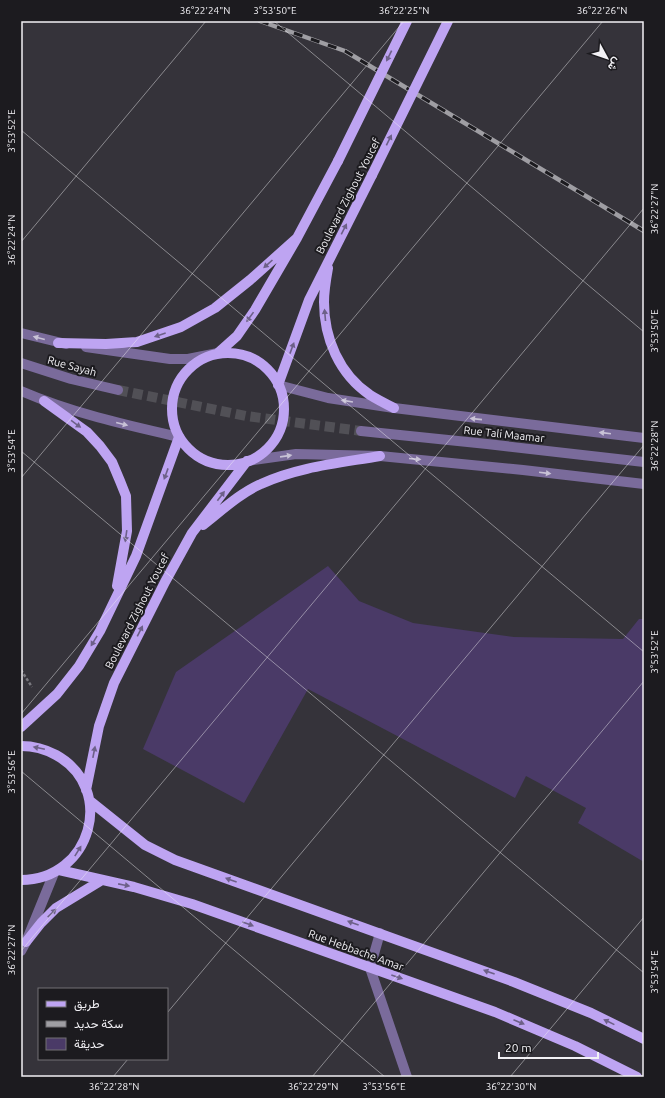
<svg xmlns="http://www.w3.org/2000/svg" width="665" height="1098" viewBox="0 0 665 1098" font-family="Ubuntu,Vazirmatn,sans-serif">
  <style>
    .green { fill: #4a3a67 }
    .lines { fill: none; stroke-linecap: round; stroke-linejoin: round }
    .minor-tunnel { stroke: #515056; stroke-width: 10; stroke-dasharray: 10 5; stroke-linecap: butt }
    .path { stroke: #7a797f; stroke-width: 2.5; stroke-dasharray: 3 2; stroke-linecap: butt }
    .minor { stroke: #7a6b9b; stroke-width: 10 }
    .major { stroke: #bea4f2; stroke-width: 10 }
    .rail-casing { stroke: #9f9ea3; stroke-width: 4.5 }
    .rail { stroke: #1c1b1f; stroke-width: 3; stroke-dasharray: 9; stroke-linecap: butt }
    .major-bridge { stroke: #bea4f2; stroke-width: 10 }
    .oneway { fill: #6d6088 }
    .oneway2 { fill: #c8c2d6 }
    .ticks { fill: none; stroke: #f2f1f5; stroke-width: 1; stroke-opacity: 0.45 }
    .labels { text-anchor: middle; stroke-width: 4; stroke-linejoin: round; paint-order: stroke }
    .street-label { font-size: 11px; fill: #f2f1f5; stroke: #1c1b1f }
    .neatline { fill: none; stroke: #f2f1f5; stroke-width: 1.5 }
    .ticks-label { font-size: 10px; text-anchor: middle; fill: #f2f1f5 }
  </style>
  <rect width="100%" height="100%" fill="#35333a"/>
  <path class="green" d="M328,566L359,601L413,623L514,637L623,639L639,619H644V862L578,823L586,808L526,776L515,798L308,689L244,803L143,749L176,672Z"/>
  <g class="lines">
    <path class="minor-tunnel" d="M118,390L246,416L361,431"/>
    <path class="path" d="M21,670L32,687"/>
    <path class="minor" d="M21,333L66,344
      M86,347L170,359H188L218,353
      M21,363L71,379L118,390
      M278,385L328,398L394,408L644,438
      M21,391C72,413 126,425 179,437
      M361,431L487,444L644,462
      M247,461L296,454L380,456L523,470L644,484
      M380,933L370,968L407,1077
      M21,951L26,942L54,873"/>
    <path class="major" d="M328,268C326,279 324,291 324,302C324,338 339,374 370,395C378,400 386,404 394,408
      M58,343L106,344L137,342L181,327L215,308L250,280L297,238
      M218,353L237,336L255,310L297,238L338,161
      M172 409a56 56 0 1 1 112 0a56 56 0 1 1-112 0Z
      M278,385L309,300L372,175
      M44,401L87,432L100,446L112,462L120,481L126,496L127,531L117,586
      M203,525C221,511 240,493 261,484C297,467 340,463 380,456
      M21,727L57,694L79,666L100,631L136,556L179,437
      M21,746C34,746 45,749 56,755C117,789 91,880 21,880
      M86,790L99,726L114,683L165,582L192,533L247,461
      M90,801L145,845L175,860L514,982L591,1013L644,1039
      M59,870L134,887L192,904L495,1012L575,1046L637,1077
      M26,942L41,923L56,908L102,880"/>
    <g class="rail-casing">
      <path id="rail" d="M260,21L345,51L644,231"/>
    </g>
    <use href="#rail" class="rail"/>
    <path class="major-bridge" d="M338,161L407,21
      M372,175L448,21"/>
  </g>
  <defs><path id="oneway-solid" d="M-6-.8H1V-3.2L6.5 0L1 3.2V.8H-6Z"/></defs>
  <g class="oneway">
    <use href="#oneway-solid" transform="translate(389 56) rotate(116)"/>
    <use href="#oneway-solid" transform="translate(389 140) rotate(-64)"/>
    <use href="#oneway-solid" transform="translate(344 229) rotate(-63)"/>
    <use href="#oneway-solid" transform="translate(268 264) rotate(138)"/>
    <use href="#oneway-solid" transform="translate(325 315) rotate(-95)"/>
    <use href="#oneway-solid" transform="translate(250 317) rotate(126)"/>
    <use href="#oneway-solid" transform="translate(160 335) rotate(161)"/>
    <use href="#oneway-solid" transform="translate(292 348) rotate(-70)"/>
    <use href="#oneway-solid" transform="translate(76 424) rotate(36)"/>
    <use href="#oneway-solid" transform="translate(166 474) rotate(110)"/>
    <use href="#oneway-solid" transform="translate(221 496) rotate(-53)"/>
    <use href="#oneway-solid" transform="translate(126 536) rotate(98)"/>
    <use href="#oneway-solid" transform="translate(140 631) rotate(-63)"/>
    <use href="#oneway-solid" transform="translate(94 641) rotate(121)"/>
    <use href="#oneway-solid" transform="translate(39 748) rotate(-168)"/>
    <use href="#oneway-solid" transform="translate(94 752) rotate(-79)"/>
    <use href="#oneway-solid" transform="translate(78 851) rotate(-58)"/>
    <use href="#oneway-solid" transform="translate(231 880) rotate(-160)"/>
    <use href="#oneway-solid" transform="translate(124 885) rotate(11)"/>
    <use href="#oneway-solid" transform="translate(52 913) rotate(-44)"/>
    <use href="#oneway-solid" transform="translate(353 923) rotate(-160)"/>
    <use href="#oneway-solid" transform="translate(248 924) rotate(20)"/>
    <use href="#oneway-solid" transform="translate(489 972) rotate(-160)"/>
    <use href="#oneway-solid" transform="translate(397 977) rotate(19)"/>
    <use href="#oneway-solid" transform="translate(519 1022) rotate(23)"/>
    <use href="#oneway-solid" transform="translate(609 1022) rotate(-154)"/>
  </g>
  <g class="oneway2">
    <use href="#oneway-solid" transform="translate(39 338) rotate(-165)"/>
    <use href="#oneway-solid" transform="translate(347 401) rotate(-171)"/>
    <use href="#oneway-solid" transform="translate(476 419) rotate(-174)"/>
    <use href="#oneway-solid" transform="translate(122 424) rotate(14)"/>
    <use href="#oneway-solid" transform="translate(605 433) rotate(-173)"/>
    <use href="#oneway-solid" transform="translate(286 456) rotate(-8)"/>
    <use href="#oneway-solid" transform="translate(415 459) rotate(5)"/>
    <use href="#oneway-solid" transform="translate(545 473) rotate(7)"/>
  </g>
  <path class="ticks" d="M274,21L644,332M21,130L644,652M21,242L206,21M21,451L644,973M21,478L404,21M21,714L603,21M21,771L385,1077M21,951L644,208M167,1013L644,445M113,1077L128,1059M312,1077L644,681M510,1077L644,917"/>
  <g class="labels">
    <g class="street-label">
      <text transform="translate(348 196) rotate(-63)" y="4">Boulevard Zighout Youcef</text>
      <text transform="translate(72 366) rotate(15)" y="4">Rue Sayah</text>
      <text transform="translate(504 434) rotate(6)" y="4">Rue Tali Maamar</text>
      <text transform="translate(137 611) rotate(-63)" y="4">Boulevard Zighout Youcef</text>
      <text transform="translate(356 950) rotate(20)" y="4">Rue Hebbache Amar</text>
    </g>
  </g>
  <rect width="665" height="1098" fill="none" stroke="#1c1b1f" stroke-width="44"/>
  <rect x="38" y="988" width="130" height="72" fill="#1c1b1f" stroke="#727175"/>
  <rect x="46" y="1001" width="20" height="6" fill="#bea4f2" stroke="#727175"/>
  <text x="74" y="1008" font-size="12" fill="#f2f1f5">طريق</text>
  <rect x="46" y="1021" width="20" height="6" fill="#9f9ea3" stroke="#727175"/>
  <text x="74" y="1028" font-size="12" fill="#f2f1f5">سكة حديد</text>
  <rect x="46" y="1038" width="20" height="12" fill="#4a3a67" stroke="#727175"/>
  <text x="74" y="1048" font-size="12" fill="#f2f1f5">حديقة</text>
  <g transform="translate(607 58) rotate(130)" stroke="#1c1b1f" stroke-width="3" paint-order="stroke">
  <path d="M0-3L7 15L0 10L-7 15Z" fill="#f2f1f5"/>
  <text y="-6" font-size="11" font-weight="bold" text-anchor="middle" fill="#f2f1f5">ش</text>
  </g>
  <path d="M499 1052v6h99v-6" fill="none" stroke="#f2f1f5" stroke-width="2"/>
  <text x="505" y="1052" font-size="12" fill="#f2f1f5" stroke="#1c1b1f" stroke-width="3" paint-order="stroke">20 m</text>
  <rect x="22" y="22" width="621" height="1054" class="neatline"/>
  <g class="ticks-label">
    <text x="205" y="14">36°22'24"N</text>
    <text x="275" y="14">3°53'50"E</text>
    <text x="404" y="14">36°22'25"N</text>
    <text x="602" y="14">36°22'26"N</text>
    <text transform="translate(11 131) rotate(-90)" y="4">3°53'52"E</text>
    <text transform="translate(654 209) rotate(-90)" y="4">36°22'27"N</text>
    <text transform="translate(11 240) rotate(-90)" y="4">36°22'24"N</text>
    <text transform="translate(654 331) rotate(-90)" y="4">3°53'50"E</text>
    <text transform="translate(654 446) rotate(-90)" y="4">36°22'28"N</text>
    <text transform="translate(11 451) rotate(-90)" y="4">3°53'54"E</text>
    <text transform="translate(654 652) rotate(-90)" y="4">3°53'52"E</text>
    <text transform="translate(11 772) rotate(-90)" y="4">3°53'56"E</text>
    <text transform="translate(11 950) rotate(-90)" y="4">36°22'27"N</text>
    <text transform="translate(654 972) rotate(-90)" y="4">3°53'54"E</text>
    <text x="114" y="1090">36°22'28"N</text>
    <text x="313" y="1090">36°22'29"N</text>
    <text x="384" y="1090">3°53'56"E</text>
    <text x="511" y="1090">36°22'30"N</text>
  </g>
</svg>
